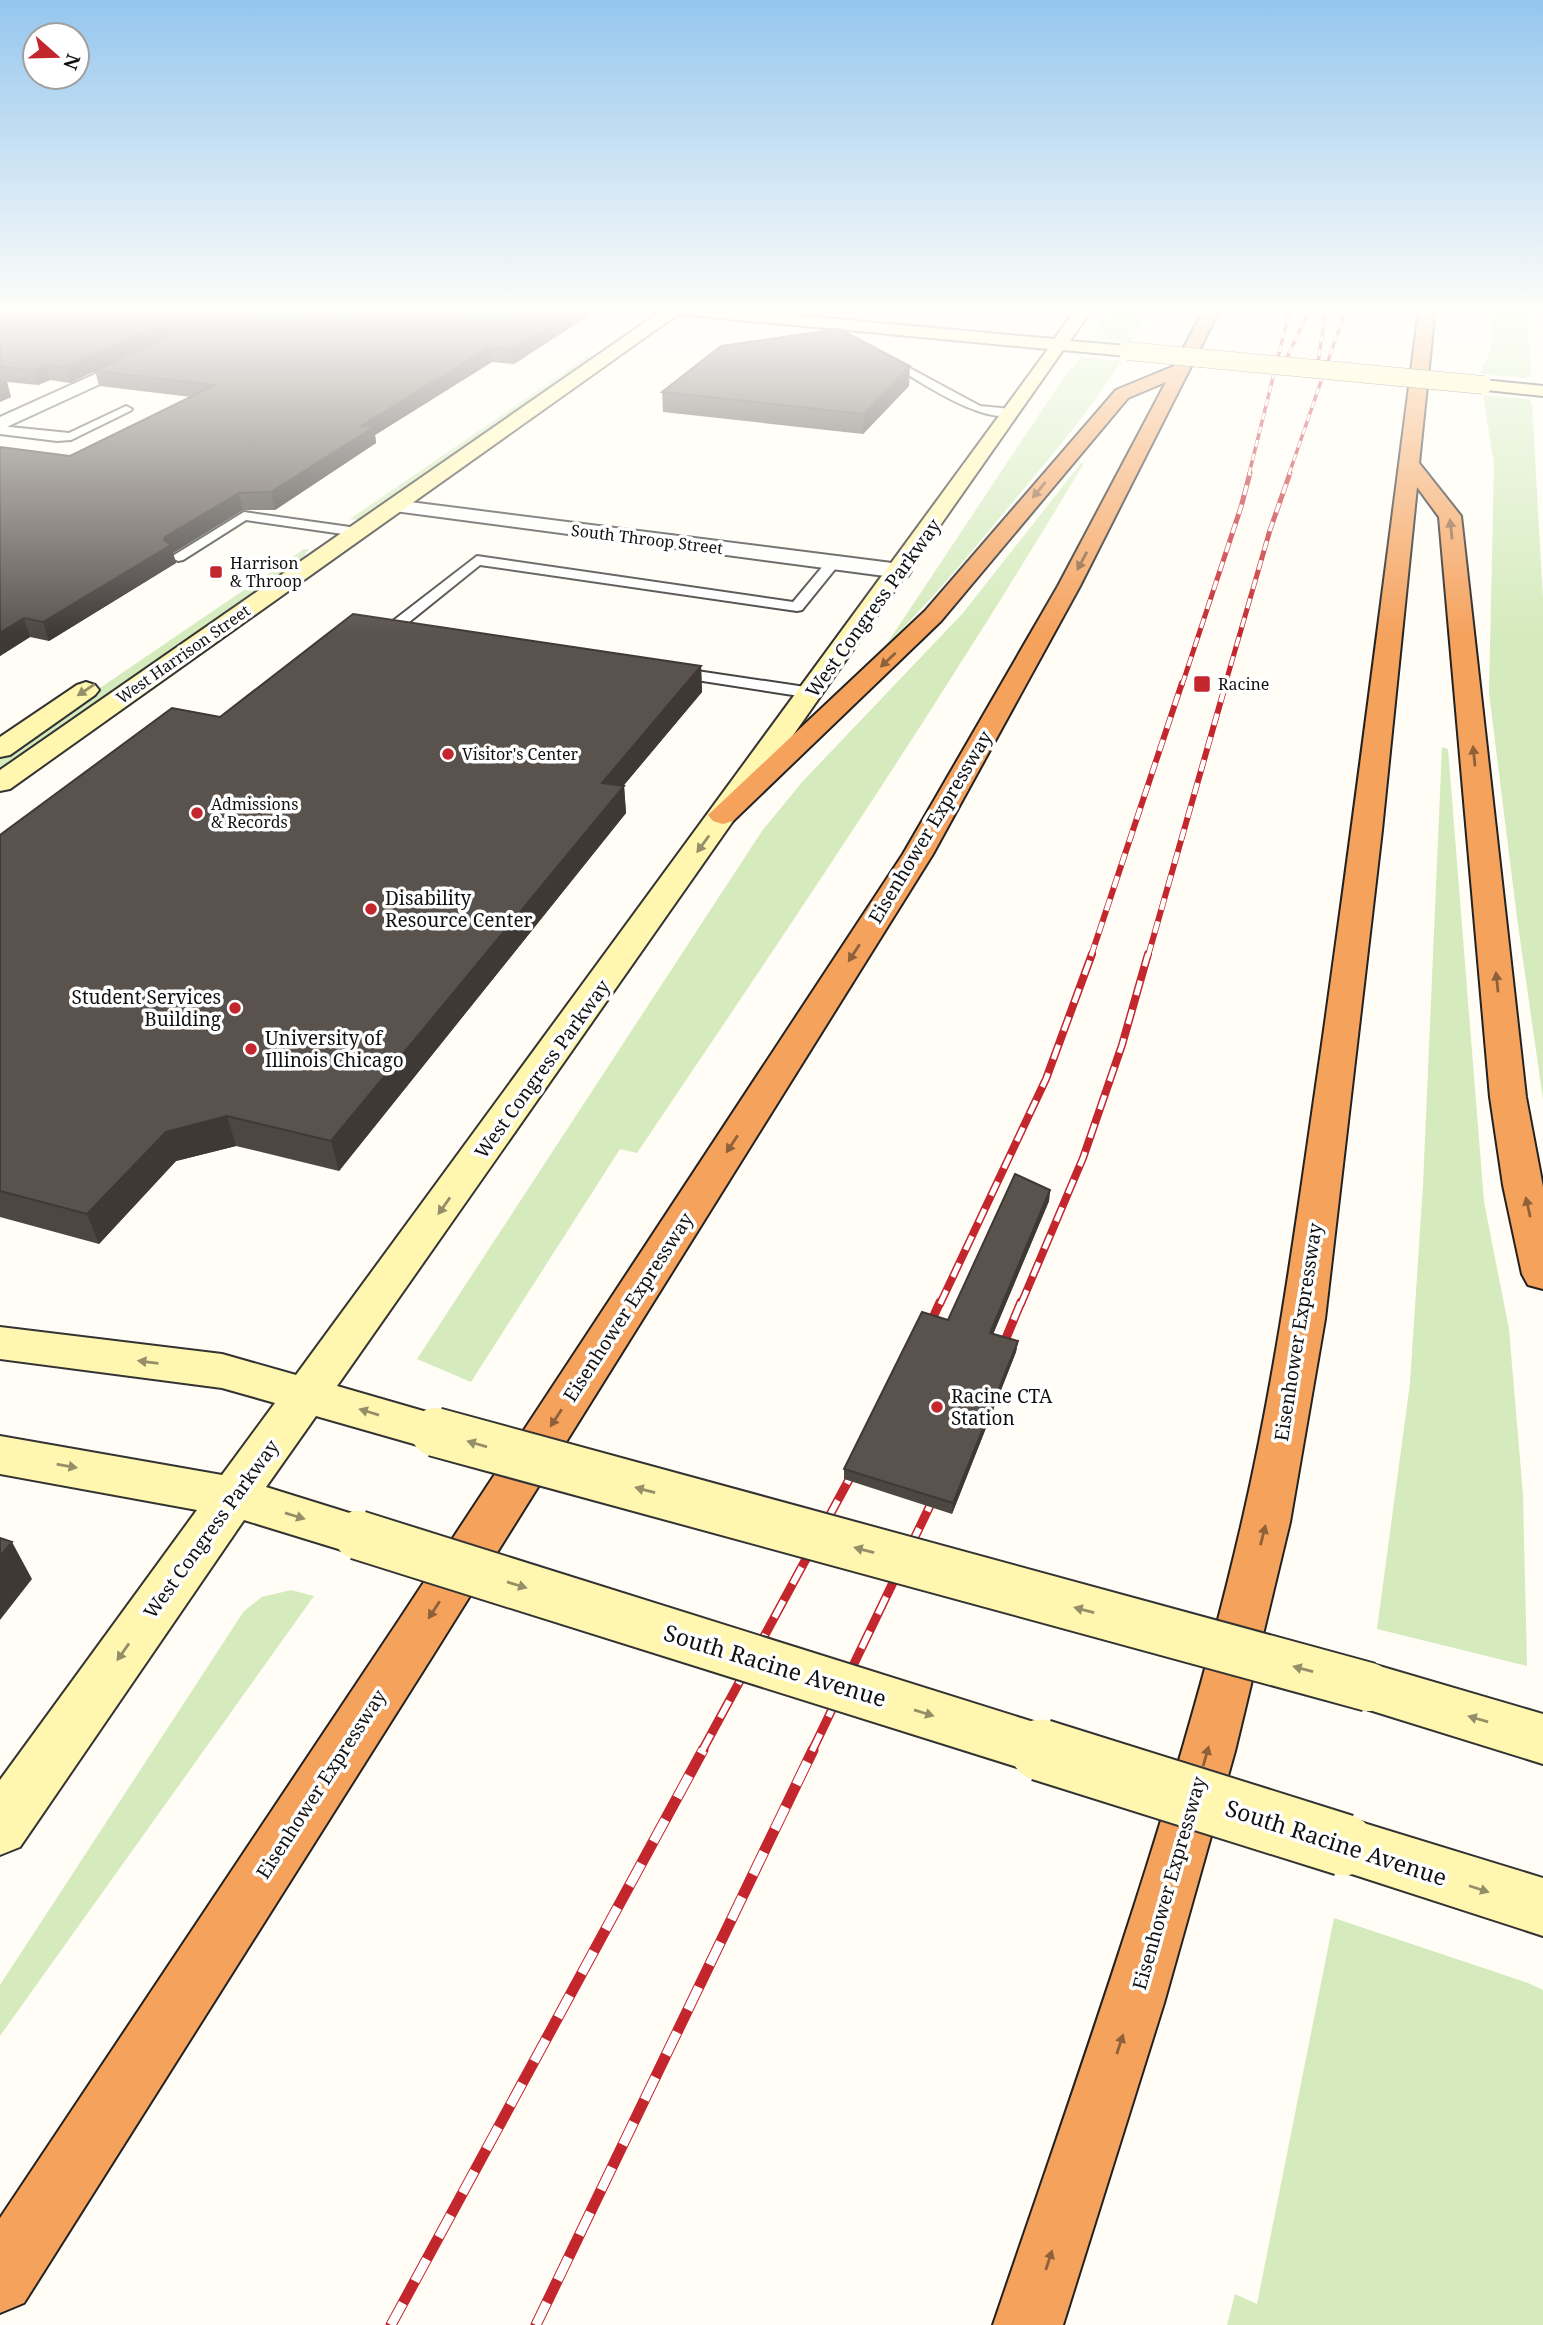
<svg xmlns="http://www.w3.org/2000/svg" width="1543" height="2325" viewBox="0 0 1543 2325" font-family="'Noto Serif',serif">
  <style>
    .green { fill: #d5ebbd }
    .lines { fill: none; stroke-linecap: round; stroke-linejoin: round }
    .lane-casing { stroke: #444; stroke-width: 4 }
    .street-casing { stroke: #444; stroke-width: 4 }
    .secondary-casing { stroke: #333; stroke-width: 4 }
    .highway-casing { stroke: #222; stroke-width: 4 }
    .lane { fill: #fff; fill-rule: evenodd }
    .street { fill: #fff; fill-rule: evenodd }
    .secondary { fill: #fff6b0; fill-rule: evenodd }
    .highway { fill: #f5a25d; fill-rule: evenodd }
    .rail-far5-casing { stroke: #c4262e; stroke-width: 3.5 }
    .rail-far4-casing { stroke: #c4262e; stroke-width: 5 }
    .rail-far3-casing { stroke: #c4262e; stroke-width: 6 }
    .rail-far2-casing { stroke: #c4262e; stroke-width: 8 }
    .rail-far1-casing { stroke: #c4262e; stroke-width: 9 }
    .rail-casing { stroke: #c4262e; stroke-width: 11 }
    .rail-far5 { stroke: #fff; stroke-width: 2.5; stroke-dasharray: 7; stroke-linecap: butt }
    .rail-far4 { stroke: #fff; stroke-width: 3.5; stroke-dasharray: 10; stroke-linecap: butt }
    .rail-far3 { stroke: #fff; stroke-width: 4.5; stroke-dasharray: 12; stroke-linecap: butt }
    .rail-far2 { stroke: #fff; stroke-width: 5; stroke-dasharray: 15; stroke-linecap: butt }
    .rail-far1 { stroke: #fff; stroke-width: 6; stroke-dasharray: 19; stroke-linecap: butt }
    .rail { stroke: #fff; stroke-width: 9; stroke-dasharray: 25; stroke-linecap: butt }
    .secondary-bridge-far2-casing { stroke: #333; stroke-width: 19; stroke-linecap: butt }
    .secondary-bridge-far1-casing { stroke: #333; stroke-width: 52; stroke-linecap: butt }
    .secondary-bridge-casing { stroke: #333; stroke-width: 65; stroke-linecap: butt }
    .secondary-bridge-far2 { stroke: #fff6b0; stroke-width: 18 }
    .secondary-bridge-far1 { stroke: #fff6b0; stroke-width: 48 }
    .secondary-bridge { stroke: #fff6b0; stroke-width: 61 }
    .wall { fill: #4d4742 }
    .shaded-wall { fill: #3f3936 }
    .building { fill: #5a524d; stroke: #3f3936; stroke-width: 2 }
    .oneway { fill: #8e613b }
    .oneway2 { fill: #948f68 }
    .poi-dot { fill: #c4262e; stroke: #fff; stroke-width: 2.5 }
    .labels { text-anchor: middle; stroke-width: 7; stroke-linejoin: round; paint-order: stroke }
    .far-street-label { font-size: 16px; fill: #111; stroke: #fff }
    .far-poi-label { font-size: 16px; fill: #111; stroke: #fff; text-anchor: start }
    .street-label { font-size: 19px; fill: #111; stroke: #fff }
    .poi-label { font-size: 19px; fill: #111; stroke: #fff; text-anchor: start }
    .near-street-label { font-size: 23px; fill: #111; stroke: #fff }
  </style>
  <rect width="100%" height="100%" fill="#fffdf5"/>
  <path class="green" d="M1110,309H1146L1132,342L1091,338Z
    M1492,309H1527L1531,375L1526,378L1480,374L1491,350Z
    M588,356H592L566,380L364,521L350,519Z
    M1081,357L1121,361C1088,414 1047,461 1007,509C968,556 930,602 886,645L1060,383Z
    M1483,395L1529,399L1532,405L1543,598V1099L1517,918L1489,693L1494,464Z
    M1081,463H1084C943,699 790,926 637,1153L620,1149L471,1382L417,1359L762,831L803,781L963,613Z
    M304,549H309L294,570L0,774V756Z
    M1442,747L1448,749L1484,1202L1509,1329L1523,1495L1527,1666L1377,1629L1410,1383L1423,1185Z
    M291,1590L314,1596L0,2036V1985L244,1611L262,1597Z
    M1334,1918L1528,1983L1543,1990V2325H1227L1235,2294L1257,2304Z"/>
  <g class="lines">
    <g class="lane-casing">
      <path id="lane" d="M904,365L980,406L1011,409L1017,412C992,430 924,384 900,370L899,368Z
        M126,406L132,409L130,411L71,440L57,441L0,434V426L69,433Z
        M244,512L357,528L364,532L357,536L246,520L183,560L178,561L171,557Z
        M477,556L793,602L828,560L833,559L840,563L802,610L797,611L480,565L403,627L414,630L417,633L414,636L385,633L382,630L385,627Z
        M670,667L812,688L820,693L812,698L664,675L662,672L664,669Z"/>
    </g>
    <g class="street-casing">
      <path id="street" d="M144,352L150,353L152,357L150,361L0,430V417Z
        M394,500L900,564L908,566L911,571L908,576L900,578L387,510L384,506L387,502Z"/>
    </g>
    <g class="secondary-casing">
      <path id="secondary" d="M664,309H725L1054,339L1076,309H1092L1070,341L1127,346L1135,351L1127,356L1063,350L337,1386L451,1419L458,1432L451,1445L435,1450L316,1416L266,1487L375,1521L382,1535L375,1549L358,1555L244,1520L20,1847L0,1855V1780L197,1510L0,1474V1436L222,1475L275,1403L222,1388L0,1359V1327L222,1354L296,1375L1048,349L678,314L10,789L0,791V770Z
        M1483,380L1543,386V396L1477,389L1474,385L1477,381Z
        M86,682L95,685L99,690L95,695L10,755L0,757V737L77,685Z
        M1369,1663L1543,1714V1764L1350,1704L1343,1687L1350,1670Z
        M1344,1817L1543,1878V1936L1324,1865L1316,1845L1324,1825Z"/>
    </g>
    <g class="highway-casing">
      <path id="highway" d="M1204,309H1220L1080,586L933,854L435,1652L24,2303L0,2313V2218L399,1620L903,854L1058,586L1166,382L1128,398L941,621L733,821L723,824L713,821L708,815L925,611L1116,390L1174,366Z
        M1419,309H1435L1419,463L1461,516L1526,1097L1543,1187V1289L1528,1285L1522,1274L1503,1185L1490,1097L1439,517L1417,487L1382,830L1325,1319L1290,1522L1235,1751L1164,2003L1063,2325H993C1083,2060 1179,1795 1242,1522C1278,1366 1298,1208 1321,1051C1356,804 1387,556 1419,309Z"/>
    </g>
    <use href="#lane" class="lane"/>
    <use href="#street" class="street"/>
    <use href="#secondary" class="secondary"/>
    <use href="#highway" class="highway"/>
    <g class="rail-far5-casing">
      <path id="rail-far5" d="M1283,366L1310,309
        M1317,370L1326,309
        M1249,474L1290,309
        M1289,474L1346,309"/>
    </g>
    <g class="rail-far4-casing">
      <path id="rail-far4" d="M1182,685L1241,507L1250,473
        M1225,685L1270,530L1290,473"/>
    </g>
    <g class="rail-far3-casing">
      <path id="rail-far3" d="M1091,956L1182,683
        M1148,956L1226,683"/>
    </g>
    <g class="rail-far2-casing">
      <path id="rail-far2" d="M940,1304L1046,1079L1092,954
        M1021,1304L1083,1158L1122,1045L1148,954"/>
    </g>
    <g class="rail-far1-casing">
      <path id="rail-far1" d="M926,1333L940,1302
        M999,1355L1021,1302
        M702,1751L858,1463
        M812,1751L938,1489"/>
    </g>
    <g class="rail-casing">
      <path id="rail" d="M391,2325L703,1750
        M536,2325L813,1750"/>
    </g>
    <use href="#rail-far5" class="rail-far5"/>
    <use href="#rail-far4" class="rail-far4"/>
    <use href="#rail-far3" class="rail-far3"/>
    <use href="#rail-far2" class="rail-far2"/>
    <use href="#rail-far1" class="rail-far1"/>
    <use href="#rail" class="rail"/>
    <g class="secondary-bridge-far2-casing">
      <path id="secondary-bridge-far2" d="M1127,351L1483,385"/>
    </g>
    <g class="secondary-bridge-far1-casing">
      <path id="secondary-bridge-far1" d="M435,1432L1369,1687
        M358,1535L1046,1751"/>
    </g>
    <g class="secondary-bridge-casing">
      <path id="secondary-bridge" d="M1041,1750L1344,1845"/>
    </g>
    <use href="#secondary-bridge-far2" class="secondary-bridge-far2"/>
    <use href="#secondary-bridge-far1" class="secondary-bridge-far1"/>
    <use href="#secondary-bridge" class="secondary-bridge"/>
  </g>
  <path class="wall" d="M0,309H599L514,364L492,362L375,435L376,443L275,510H243L173,553L176,563L49,641L30,637L0,656V447L70,456L191,397L99,386L95,371L70,383L50,380L38,385L7,382L11,397L0,402Z
    M909,386L863,434L663,412L662,392Z
    M701,666L702,692L623,786H624L626,813L339,1171L236,1146L176,1161L99,1244L0,1217V835L220,717Z
    M1050,1190L1049,1201L993,1334L1018,1341L1016,1352L952,1514L844,1479V1469Z"/>
  <path class="shaded-wall" d="M0,309H21L0,318Z
    M194,309H227L70,383L65,368Z
    M449,309H474L440,329L439,315Z
    M576,309H599L514,364L512,349Z
    M490,347L492,362L375,435L376,443L275,510L271,492L361,426Z
    M46,365L50,380L38,385L34,370Z
    M910,366L909,386L863,434L864,414Z
    M7,382L11,397L0,402V385Z
    M239,493L243,510L173,553L176,563L49,641L43,622L164,540L165,537Z
    M24,618L30,637L0,656V633Z
    M701,666L702,692L604,809L602,783Z
    M624,786L626,813L339,1171L331,1141Z
    M227,1116L236,1146L176,1161L99,1244L87,1214L166,1132Z
    M1050,1190L1049,1201L989,1344L990,1333Z
    M1018,1341L1016,1352L952,1514L953,1503Z
    M12,1542L32,1579L0,1620V1556Z"/>
  <path class="building" d="M11,309H194L65,368L46,365L34,370L0,367V314Z
    M228,309H269L441,326L471,309H576L512,349L490,347L361,426L374,427L271,492L239,493L165,537L164,540L171,545L43,622L24,618L0,633V447L70,456L215,385L95,371Z
    M379,309H449L439,315Z
    M839,329L910,366L864,414L662,392L721,346Z
    M353,614L701,666L602,783L624,786L331,1141L227,1116L166,1132L87,1214L0,1191V835L172,708L220,717Z
    M1015,1174L1050,1190L990,1333L1018,1341L953,1503L844,1469L922,1312L948,1320Z
    M0,1538L12,1542L0,1556Z"/>
  <defs><path id="oneway-solid" d="M-6-.8H1V-3.2L6.5 0L1 3.2V.8H-6Z" transform="scale(1.75)"/></defs>
  <g class="oneway">
    <use href="#oneway-solid" transform="translate(1039 490) rotate(129)"/>
    <use href="#oneway-solid" transform="translate(1451 529) rotate(-96)"/>
    <use href="#oneway-solid" transform="translate(1082 561) rotate(118)"/>
    <use href="#oneway-solid" transform="translate(888 660) rotate(137)"/>
    <use href="#oneway-solid" transform="translate(1474 756) rotate(-96)"/>
    <use href="#oneway-solid" transform="translate(854 953) rotate(123)"/>
    <use href="#oneway-solid" transform="translate(1497 982) rotate(-96)"/>
    <use href="#oneway-solid" transform="translate(732 1144) rotate(123)"/>
    <use href="#oneway-solid" transform="translate(1528 1207) rotate(-103)"/>
    <use href="#oneway-solid" transform="translate(556 1418) rotate(123)"/>
    <use href="#oneway-solid" transform="translate(1263 1535) rotate(-76)"/>
    <use href="#oneway-solid" transform="translate(434 1610) rotate(123)"/>
    <use href="#oneway-solid" transform="translate(1206 1756) rotate(-74)"/>
    <use href="#oneway-solid" transform="translate(1120 2044) rotate(-72)"/>
    <use href="#oneway-solid" transform="translate(1049 2260) rotate(-72)"/>
  </g>
  <g class="oneway2">
    <use href="#oneway-solid" transform="translate(86 690) rotate(146)"/>
    <use href="#oneway-solid" transform="translate(703 844) rotate(126)"/>
    <use href="#oneway-solid" transform="translate(444 1206) rotate(125)"/>
    <use href="#oneway-solid" transform="translate(148 1362) rotate(-173)"/>
    <use href="#oneway-solid" transform="translate(369 1412) rotate(-163)"/>
    <use href="#oneway-solid" transform="translate(477 1444) rotate(-164)"/>
    <use href="#oneway-solid" transform="translate(67 1466) rotate(10)"/>
    <use href="#oneway-solid" transform="translate(645 1490) rotate(-165)"/>
    <use href="#oneway-solid" transform="translate(295 1516) rotate(17)"/>
    <use href="#oneway-solid" transform="translate(864 1550) rotate(-165)"/>
    <use href="#oneway-solid" transform="translate(517 1585) rotate(17)"/>
    <use href="#oneway-solid" transform="translate(1084 1610) rotate(-165)"/>
    <use href="#oneway-solid" transform="translate(123 1652) rotate(125)"/>
    <use href="#oneway-solid" transform="translate(1303 1669) rotate(-165)"/>
    <use href="#oneway-solid" transform="translate(924 1713) rotate(17)"/>
    <use href="#oneway-solid" transform="translate(1478 1719) rotate(-164)"/>
    <use href="#oneway-solid" transform="translate(1479 1889) rotate(18)"/>
  </g>
  <linearGradient id="sky" x2="0" y2="1"><stop stop-color="#95c6ee"/><stop offset="0.49" stop-color="#fffefa"/><stop offset="1" stop-color="#fffefa" stop-opacity="0"/></linearGradient>
  <rect width="1543" height="635" fill="url(#sky)"/>
  <g class="poi-dot">
    <rect x="209" y="565" width="14" height="14" rx="3.5"/>
    <rect x="1193" y="675" width="18" height="18" rx="3.5"/>
    <circle cx="448" cy="754" r="7"/>
    <circle cx="197" cy="813" r="7"/>
    <circle cx="371" cy="909" r="7"/>
    <circle cx="235" cy="1008" r="7"/>
    <circle cx="251" cy="1049" r="7"/>
    <circle cx="937" cy="1407" r="7"/>
  </g>
  <g class="labels">
    <g class="far-street-label">
      <text transform="translate(647 539) rotate(7)" y="6">South Throop Street</text>
      <text transform="translate(183 654) rotate(-35)" y="6">West Harrison Street</text>
    </g>
    <g class="far-poi-label">
      <text x="230" y="569">Harrison<tspan x="230" dy="18">&amp; Throop</tspan></text>
      <text x="1218" y="690">Racine</text>
      <text x="462" y="760">Visitor's Center</text>
      <text x="211" y="810">Admissions<tspan x="211" dy="18">&amp; Records</tspan></text>
    </g>
    <g class="street-label">
      <text transform="translate(873 608) rotate(-54)" y="7">West Congress Parkway</text>
      <text transform="translate(930 827) rotate(-59)" y="7">Eisenhower Expressway</text>
      <text transform="translate(542 1069) rotate(-54)" y="7">West Congress Parkway</text>
      <text transform="translate(628 1307) rotate(-57)" y="7">Eisenhower Expressway</text>
      <text transform="translate(1298 1332) rotate(-81)" y="7">Eisenhower Expressway</text>
      <text transform="translate(211 1529) rotate(-54)" y="7">West Congress Parkway</text>
      <text transform="translate(321 1784) rotate(-57)" y="7">Eisenhower Expressway</text>
      <text transform="translate(1169 1883) rotate(-74)" y="7">Eisenhower Expressway</text>
    </g>
    <g class="poi-label">
      <text x="385" y="905">Disability<tspan x="385" dy="22">Resource Center</tspan></text>
      <text x="221" y="1004" text-anchor="end">Student Services<tspan x="221" dy="22">Building</tspan></text>
      <text x="265" y="1045">University of<tspan x="265" dy="22">Illinois Chicago</tspan></text>
      <text x="951" y="1403">Racine CTA<tspan x="951" dy="22">Station</tspan></text>
    </g>
    <g class="near-street-label">
      <text transform="translate(775 1666) rotate(17)" y="8">South Racine Avenue</text>
      <text transform="translate(1336 1843) rotate(18)" y="8">South Racine Avenue</text>
    </g>
  </g>
  <g transform="translate(56 56) rotate(110)"><circle r="33" fill="#ffffff" stroke="#a0a0a0" stroke-width="2"/>
  <path d="M0-5L12 26L0 18L-12 26Z" fill="#c4262e"/>
  <text y="-10" font-size="19" font-weight="bold" text-anchor="middle" fill="#111111">N</text>
  </g>
</svg>
